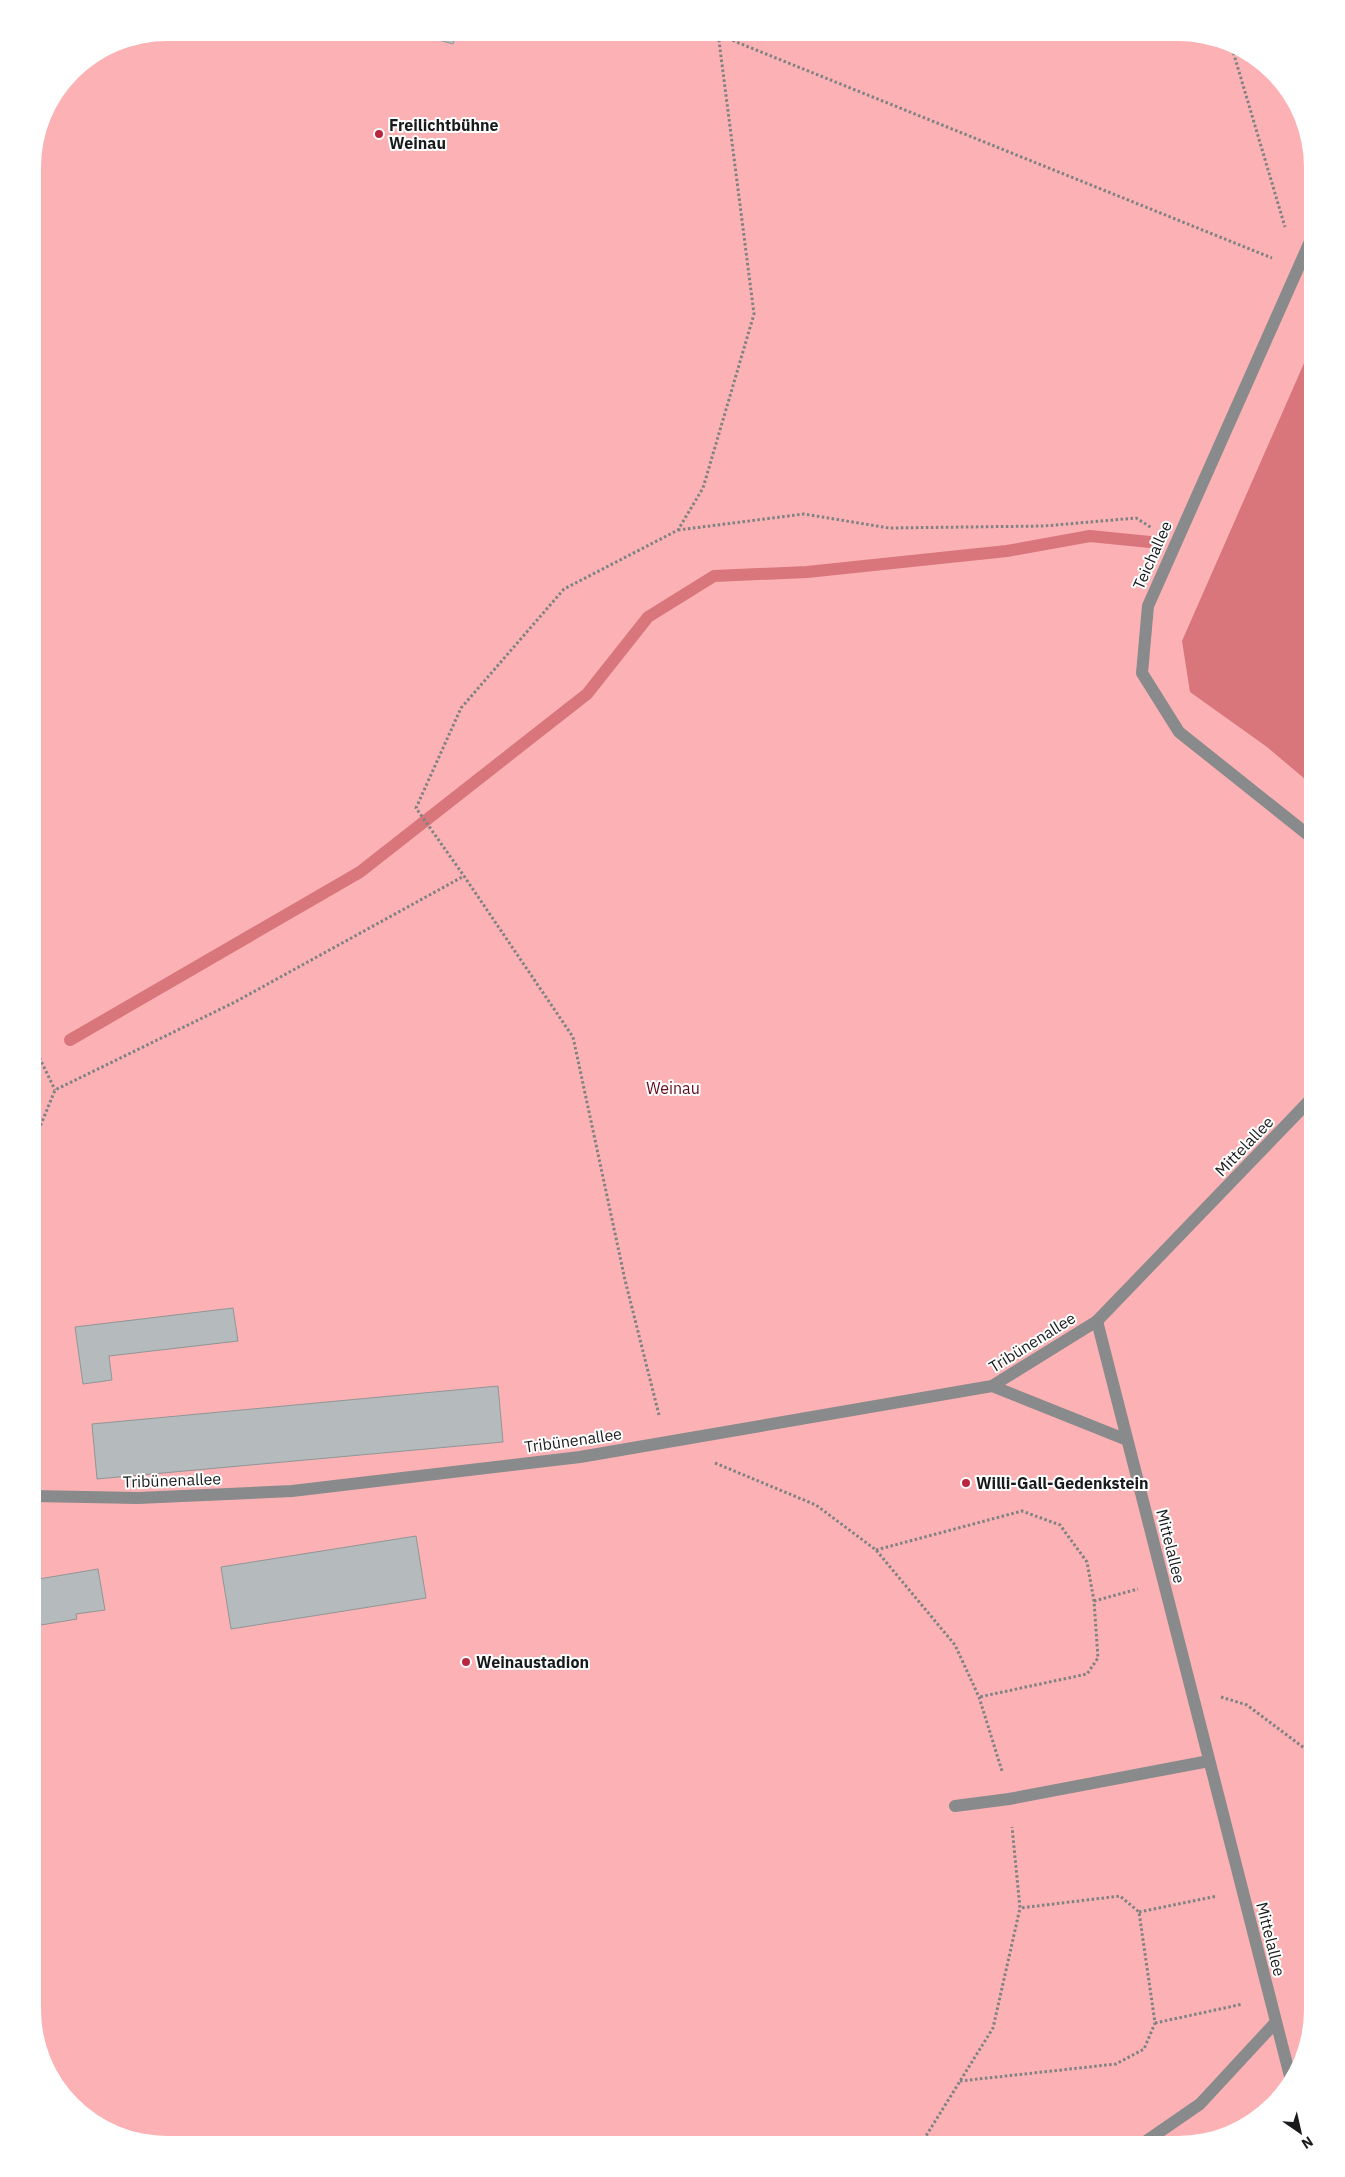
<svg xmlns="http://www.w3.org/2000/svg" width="1345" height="2177" viewBox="0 0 1345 2177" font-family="'IBM Plex Sans',sans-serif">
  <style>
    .green { fill: #fcb2b4 }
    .water { fill: #d8767b }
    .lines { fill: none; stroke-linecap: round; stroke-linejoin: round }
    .stream { stroke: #d8767b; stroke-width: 12 }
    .building { fill: #b5bbbc; stroke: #909696 }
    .path { stroke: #7e8283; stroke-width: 3; stroke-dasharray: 2.5 2.5; stroke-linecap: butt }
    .service { stroke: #888a8b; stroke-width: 12 }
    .pedestrian { stroke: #888a8b; stroke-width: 12 }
    .poi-dot { fill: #b82640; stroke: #fff; stroke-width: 2 }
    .labels { text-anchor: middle; stroke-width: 4; stroke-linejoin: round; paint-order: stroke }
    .poi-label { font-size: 16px; font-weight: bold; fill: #181a1b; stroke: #fff; text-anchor: start }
    .street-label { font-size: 16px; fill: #181a1b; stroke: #fff }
    .park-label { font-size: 16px; fill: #660a1d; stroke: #fff }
  </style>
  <rect width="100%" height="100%" fill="#dfe5e6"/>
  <path class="green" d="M168,33H1187L1253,55L1298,108L1312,168V2010L1290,2084L1237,2130L1177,2144H159L93,2122L47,2069L33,2009V159L43,116L72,72L116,43Z"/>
  <path class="water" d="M1312,345V785L1267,747L1190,692L1182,641Z"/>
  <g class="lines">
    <path class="stream" d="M70,1040L360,872L587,694L648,617L714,576L807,572L1007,551L1090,536L1150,542"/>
  </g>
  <path class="building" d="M414,33H457L453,44Z
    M233,1308L238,1341L109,1356L112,1380L83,1384L75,1327Z
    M498,1386L503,1442L97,1479L92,1424Z
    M416,1536L426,1598L231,1629L221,1567Z
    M98,1569L105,1610L76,1614L77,1619L41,1625L39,1612L33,1613V1580Z"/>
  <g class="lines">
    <path class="path" d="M714,33L1272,258
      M1232,48L1285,227
      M678,530L804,514L889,528L1044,526L1136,518L1152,528
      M33,1044L55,1090
      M33,1144L55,1090L235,1002L464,876
      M659,1415L625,1280L573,1037L464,876L416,808L461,708L564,589L678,530L703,488L754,314L718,33
      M715,1463L816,1505L876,1550L955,1645L979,1697L1002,1771
      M876,1550L1022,1511L1060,1525L1087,1562L1094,1601L1098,1658L1087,1674L979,1697
      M1094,1601L1138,1589
      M1221,1697L1247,1705L1312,1754
      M1139,1912L1217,1896
      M1155,2023L1243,2004
      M960,2081L1116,2064L1144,2049L1155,2023L1139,1912L1120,1896L1020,1908
      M921,2144L993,2028L1020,1908L1012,1827"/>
    <path class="service" d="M992,1386L1127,1440
      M33,1496L138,1498L292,1491L580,1457L992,1386L1097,1321L1291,2080
      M955,1806L1009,1799L1209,1761
      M1142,2144L1200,2104L1275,2023"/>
    <path class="pedestrian" d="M1312,838L1179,732L1142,673L1148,606L1312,237
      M1097,1321L1312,1098"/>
  </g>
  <g class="poi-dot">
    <circle cx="379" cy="134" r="5"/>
    <circle cx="966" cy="1483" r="5"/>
    <circle cx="466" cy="1662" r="5"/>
  </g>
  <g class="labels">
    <g class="poi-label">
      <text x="389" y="131">Freilichtbühne<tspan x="389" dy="18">Weinau</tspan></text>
      <text x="976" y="1489">Willi-Gall-Gedenkstein</text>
      <text x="476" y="1668">Weinaustadion</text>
    </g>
    <g class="street-label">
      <text transform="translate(1152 555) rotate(-66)" y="6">Teichallee</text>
      <text transform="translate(1244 1146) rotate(-46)" y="6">Mittelallee</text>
      <text transform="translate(1032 1342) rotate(-32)" y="6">Tribünenallee</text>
      <text transform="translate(573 1440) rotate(-8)" y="6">Tribünenallee</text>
      <text transform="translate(172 1480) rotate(-2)" y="6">Tribünenallee</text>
      <text transform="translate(1171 1546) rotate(76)" y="6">Mittelallee</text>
      <text transform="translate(1271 1939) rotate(76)" y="6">Mittelallee</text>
    </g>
    <g class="park-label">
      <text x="673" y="1094">Weinau</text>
    </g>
  </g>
  <path d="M0 0H1345V2177H0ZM167 41H1178A126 126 0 0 1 1304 167V2010A126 126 0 0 1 1178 2136H167A126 126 0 0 1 41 2010V167A126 126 0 0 1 167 41Z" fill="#fff" fill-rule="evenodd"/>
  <g transform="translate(1300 2132) rotate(146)" stroke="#ffffff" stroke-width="4" paint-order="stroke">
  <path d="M0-4L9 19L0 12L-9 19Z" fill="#181a1b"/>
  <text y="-8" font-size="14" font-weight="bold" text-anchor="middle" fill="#181a1b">N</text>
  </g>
</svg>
